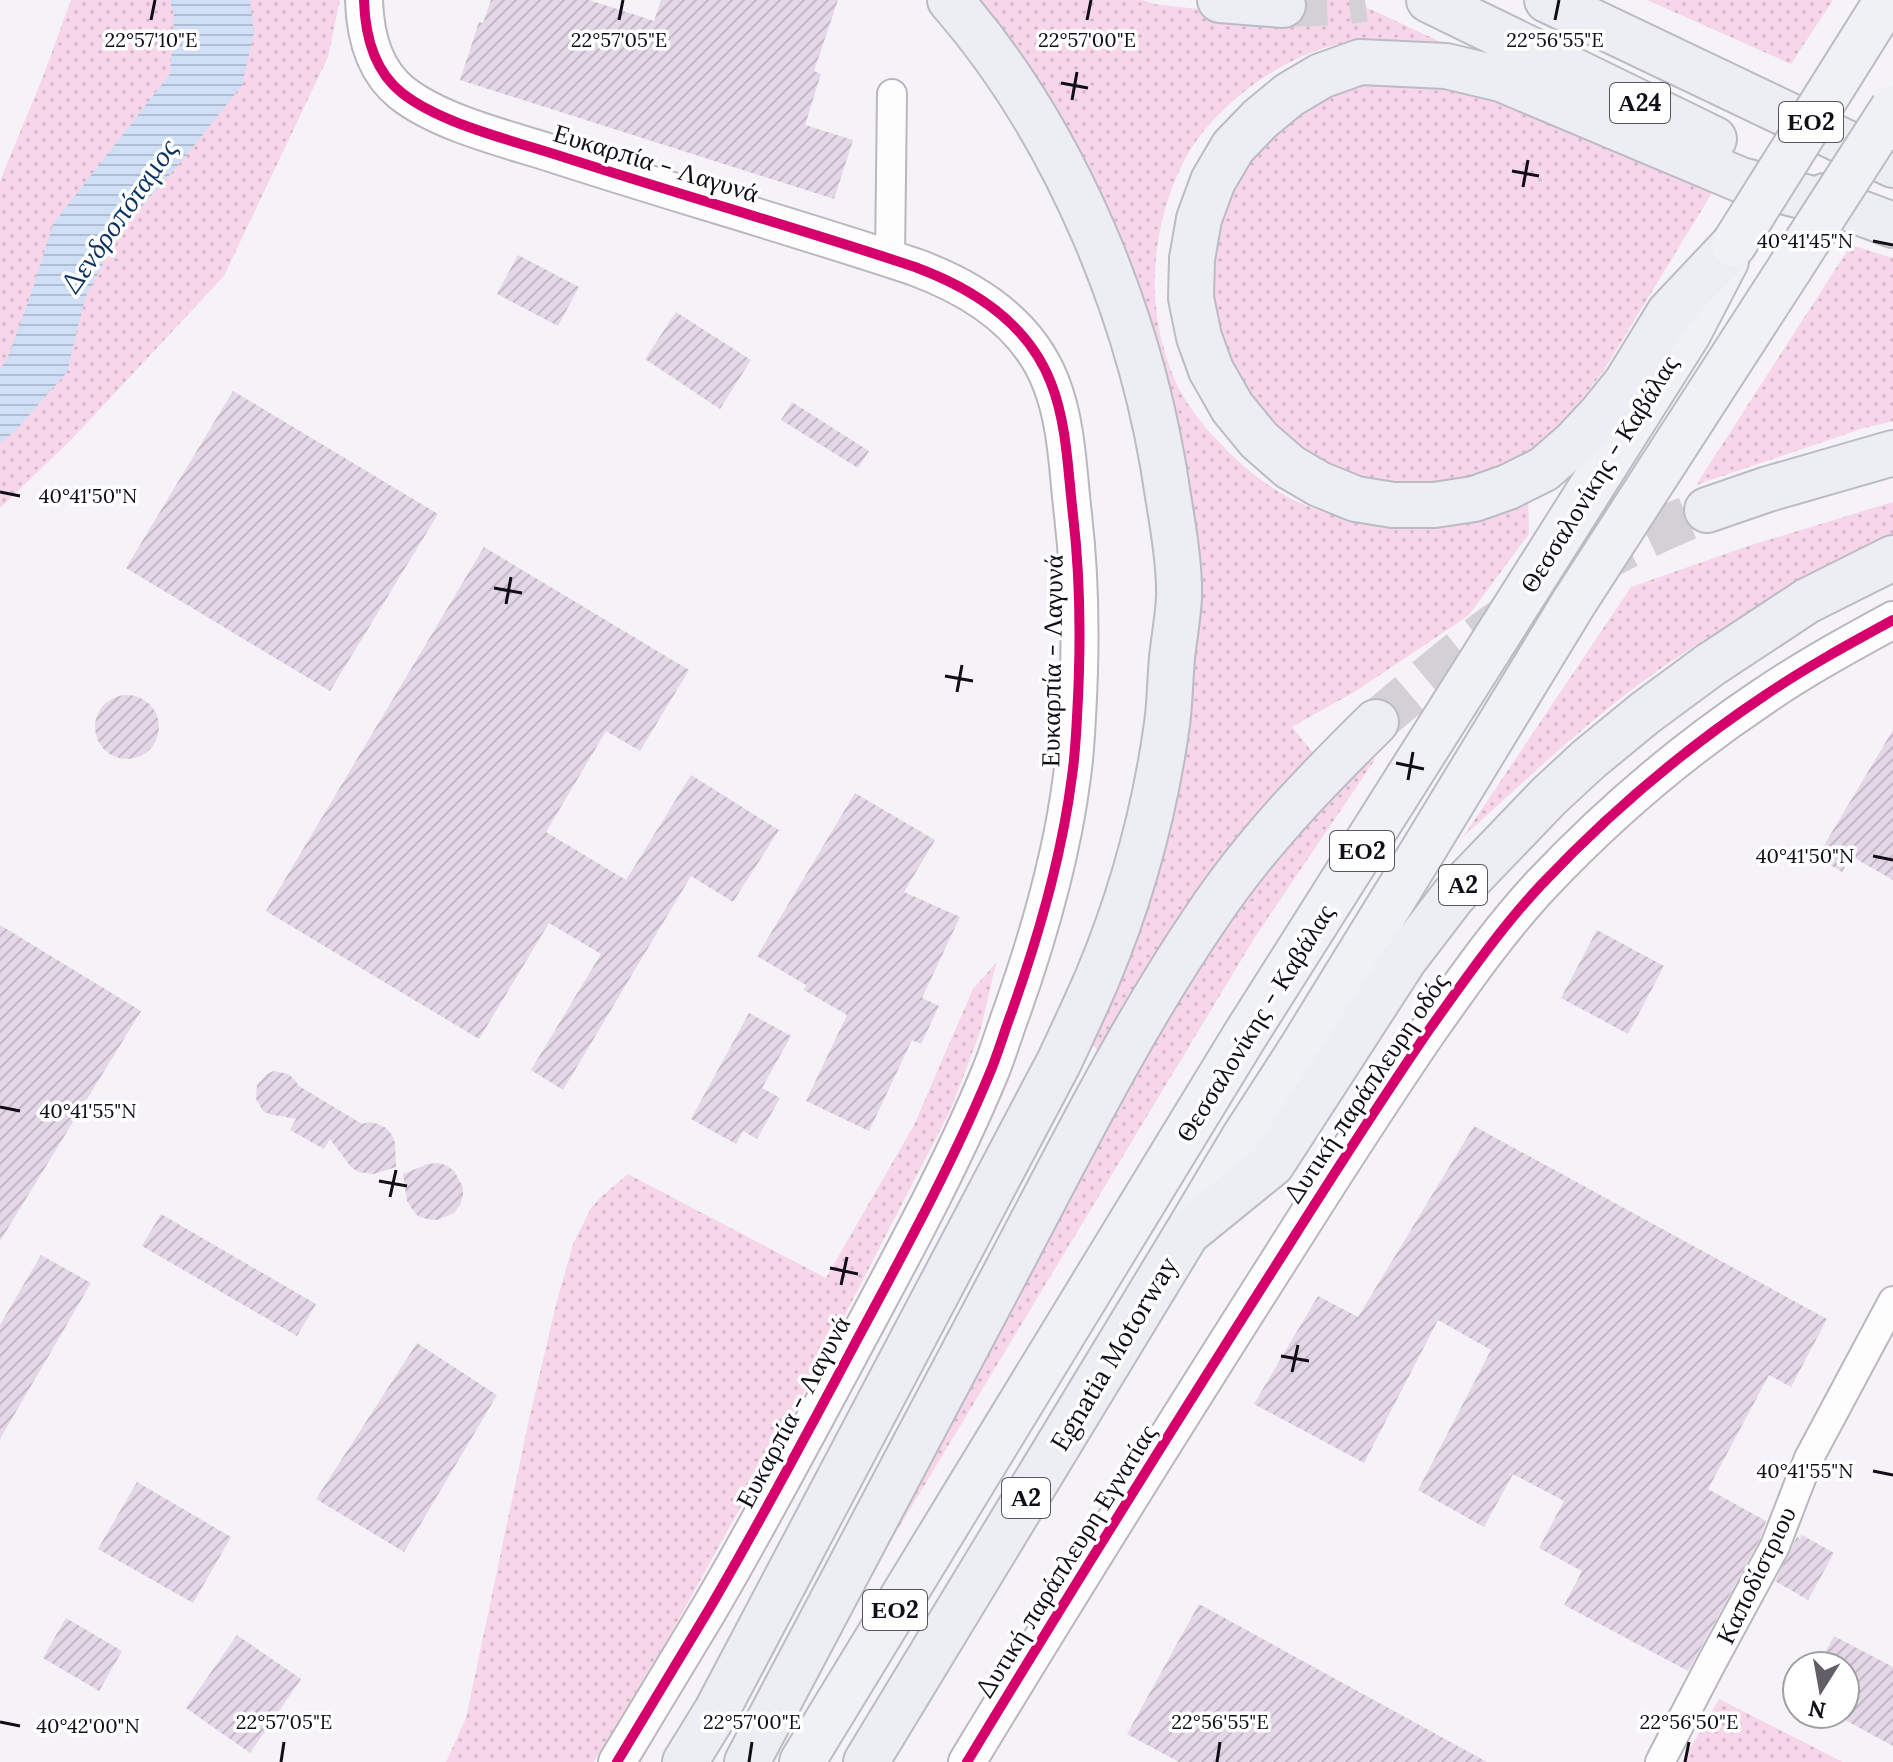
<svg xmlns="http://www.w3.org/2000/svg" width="1893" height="1762" viewBox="0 0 1893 1762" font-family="Lora,serif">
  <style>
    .grass { fill: url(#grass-dots) }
    .water { fill: url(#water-rules) }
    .building { fill: url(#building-hatch) }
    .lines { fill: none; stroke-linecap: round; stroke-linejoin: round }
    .motorway-tunnel { stroke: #d3d1d6; stroke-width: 44; stroke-dasharray: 44 22; stroke-linecap: butt }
    .minor-casing { stroke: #bab7be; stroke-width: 32 }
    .tertiary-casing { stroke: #bab7be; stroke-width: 40 }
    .trunk-casing { stroke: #bbbbc4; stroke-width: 48 }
    .motorway-casing { stroke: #bbbbc4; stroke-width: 48 }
    .minor { stroke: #fefdfe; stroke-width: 28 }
    .tertiary { stroke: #fefdfe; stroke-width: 36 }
    .trunk { stroke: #f0f1f5; stroke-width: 44 }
    .motorway { stroke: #edeef3; stroke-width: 44 }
    .trunk-bridge-casing { stroke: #bbbbc4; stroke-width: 48; stroke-linecap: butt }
    .trunk-bridge { stroke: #f0f1f5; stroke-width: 44 }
    .cycleway-casing { stroke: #fff; stroke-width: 15 }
    .cycleway { stroke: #d6006c; stroke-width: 10 }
    .ticks { fill: none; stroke: #110e17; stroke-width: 3 }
    .labels { text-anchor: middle; stroke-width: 7; stroke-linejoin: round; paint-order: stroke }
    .shield { fill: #fff; stroke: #58565d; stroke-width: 2 }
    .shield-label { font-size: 24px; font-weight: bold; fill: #110e17 }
    .street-label { font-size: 26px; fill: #110e17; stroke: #fff }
    .water-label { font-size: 28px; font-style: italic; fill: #0b3461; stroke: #fff }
    .ticks-label { font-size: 20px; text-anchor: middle; fill: #110e17; stroke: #fff; stroke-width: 7; stroke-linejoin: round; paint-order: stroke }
  </style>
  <defs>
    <pattern id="grass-dots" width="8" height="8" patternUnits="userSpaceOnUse" patternTransform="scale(2)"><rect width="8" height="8" fill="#f7d6e9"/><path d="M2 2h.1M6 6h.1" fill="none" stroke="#d3b6c7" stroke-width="1.8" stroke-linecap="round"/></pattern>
    <pattern id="water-rules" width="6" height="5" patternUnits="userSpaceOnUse" patternTransform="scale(2)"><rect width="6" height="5" fill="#cfdff5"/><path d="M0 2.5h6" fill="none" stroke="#b1bed1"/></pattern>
    <pattern id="building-hatch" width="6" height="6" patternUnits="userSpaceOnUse" patternTransform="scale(2)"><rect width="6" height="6" fill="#e4d7e7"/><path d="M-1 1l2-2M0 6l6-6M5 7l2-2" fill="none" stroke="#c3b7c5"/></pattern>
  </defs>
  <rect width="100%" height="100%" fill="#f5f3f8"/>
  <path class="grass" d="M71,0H340L328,57L224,276L71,440L0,508V181L44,74Z
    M973,0H1142L1154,4L1206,10L1287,0H1351L1445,44C1407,41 1368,36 1331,46C1275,61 1209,111 1183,163C1147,235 1144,325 1183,396C1197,420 1217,441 1237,460C1271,492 1314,515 1360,519C1377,521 1397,515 1414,513C1452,508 1490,503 1528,498L1529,534L1468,616L1356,691L1292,727L1314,754L1101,1052L1089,1043L1177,775L1201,606L1180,447Z
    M1647,0H1833L1791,64Z
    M1353,80L1473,90L1715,188L1604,370L1571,414L1543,441L1509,465L1481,477L1425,489L1320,471L1232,388L1204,255L1251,145Z
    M1851,245L1893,258V421L1861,429L1696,485Z
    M1893,502V540C1811,581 1728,620 1653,674C1585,723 1525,781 1463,837L1631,587L1748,546Z
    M1376,758L1255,937L886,1549L881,1546L1167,1006L1326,788Z
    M996,963L980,1032L951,1109L818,1367L671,1633L594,1762H446L466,1718L529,1419L557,1301L573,1244L591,1208L601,1197L628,1174L826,1278L914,1125L973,989Z
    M1719,1699L1843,1762H1682Z"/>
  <path class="water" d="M170,0H250L254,33L242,85L185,157L119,233L85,298L67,372L16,430L0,443V370L9,354L31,294L53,224L170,74L174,16Z"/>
  <path class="building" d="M491,0H589L654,21L661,0H838L814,71L821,74L805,125L853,140L834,199L460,80L479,22L483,23Z
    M518,255L579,287L558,326L497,294Z
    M676,312L751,360L720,409L645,359Z
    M233,391L438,514L330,691L126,568Z
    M792,402L869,451L858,468L781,420Z
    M484,547L689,670L640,751L606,731L546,832L626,880L691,775L779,830L733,902L691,876L563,1090L531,1070L601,954L549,923L479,1039L266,911Z
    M95 727a32 32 0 1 1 64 0a32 32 0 1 1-64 0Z
    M1893,730V880L1851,856L1842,872L1817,857Z
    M855,793L935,840L904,892L960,917L922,998L939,1006L921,1044L912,1040L869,1131L806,1101L847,1015L804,990L806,985L757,956Z
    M0,925L141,1011L0,1241Z
    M1597,930L1664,966L1628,1034L1561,998Z
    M749,1013L791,1036L762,1088L780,1098L757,1139L743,1131L736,1144L691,1119Z
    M274,1071L288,1074L294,1079L299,1086L362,1124L369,1122L378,1124L386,1128L392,1135L395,1143L396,1167L374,1174L358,1172L351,1167L330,1139L324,1149L290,1130L296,1119L269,1114L263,1111L256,1099L257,1085L267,1074Z
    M1474,1126L1827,1319L1791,1387L1769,1375L1708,1489L1766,1521L1760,1539L1688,1671L1564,1605L1582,1571L1539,1548L1564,1501L1513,1474L1484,1527L1418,1490L1491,1350L1438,1320L1364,1463L1254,1404L1318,1296L1358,1317Z
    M437,1163L446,1165L454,1171L463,1187V1196L460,1205L454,1213L437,1220L427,1219L418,1216L412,1209L407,1201L403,1174L428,1164Z
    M161,1214L316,1304L297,1336L142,1246Z
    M41,1255L91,1283L0,1439V1325Z
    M417,1343L497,1395L404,1552L316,1499Z
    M137,1482L231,1537L193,1603L98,1549Z
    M1802,1535L1834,1553L1808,1600L1775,1581L1797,1537L1800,1539Z
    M1199,1604L1487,1762H1179L1127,1734Z
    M66,1618L122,1651L99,1691L43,1658Z
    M237,1635L301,1679L250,1753L186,1708Z
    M1834,1636L1893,1667V1746L1845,1720V1666H1818Z"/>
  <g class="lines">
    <path class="motorway-tunnel" d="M1283,5L1341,3L1365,0
      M1376,722C1412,692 1448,660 1486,632C1552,584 1632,540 1707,510"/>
    <g class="minor-casing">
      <path id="minor" d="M890,258L892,94
        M1660,1762L1712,1662L1775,1546L1809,1458L1893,1301"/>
    </g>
    <g class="tertiary-casing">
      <path id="tertiary" d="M364,0C365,35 373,70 402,93C440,123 507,139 554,154C674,193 795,227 915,267C972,288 1028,323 1051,383C1067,423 1068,473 1073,515C1081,583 1081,649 1077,717C1076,736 1075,756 1072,776C1062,856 1039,935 1012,1011C1004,1032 998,1054 989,1075C949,1171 899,1261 850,1353C804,1439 758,1526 708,1611C678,1661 647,1712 617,1762
        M967,1762C1073,1587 1182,1413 1292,1240C1337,1169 1383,1097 1431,1027C1466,978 1500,929 1541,885C1608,814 1683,750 1764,696C1805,668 1849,644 1893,620"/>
    </g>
    <g class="trunk-casing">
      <path id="trunk" d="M1190,1228L1243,1139L1301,1049L1416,862L1573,604L1790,268
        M802,1762L1244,1037L1688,334L1726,261"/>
    </g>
    <g class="motorway-casing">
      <path id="motorway" d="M1220,0L1283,5
        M1429,0L1714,139
        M1547,0L1893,165
        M1825,196L1850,209L1893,225
        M1734,244L1669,313L1626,383L1601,414L1575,442L1544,469L1508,487L1474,499L1434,505H1393L1356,499L1319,484L1290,467L1259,440L1232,407L1211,370L1199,337L1191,298L1192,259L1199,219L1213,181L1233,147L1260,119L1289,95L1321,76L1360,62L1446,66L1501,79L1741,180L1850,209
        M1707,510L1768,489L1893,453
        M685,1762L717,1710L1059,1062C1072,1034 1085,1007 1097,979C1131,898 1155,811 1167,724C1170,702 1170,680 1172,658C1174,638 1178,618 1179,598C1180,567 1173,526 1168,496C1143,320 1067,134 950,0
        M747,1762C833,1600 919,1436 1005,1274C1069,1153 1130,1029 1207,916C1255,844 1315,782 1376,722
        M866,1762L1187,1233L1272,1164L1404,960L1453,896L1549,796L1589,759L1645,713L1710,665L1807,601L1893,558"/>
    </g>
    <use href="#minor" class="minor"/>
    <use href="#tertiary" class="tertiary"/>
    <use href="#trunk" class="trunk"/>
    <use href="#motorway" class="motorway"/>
    <g class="trunk-bridge-casing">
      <path id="trunk-bridge" d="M1734,244L1887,0
        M1790,268L1893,108"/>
    </g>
    <use href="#trunk-bridge" class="trunk-bridge"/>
    <g class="cycleway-casing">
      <path id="cycleway" d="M364,0C365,35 373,70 402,93C440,123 507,139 554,154C674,193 795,227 915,267C972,288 1028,323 1051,383C1067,423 1068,473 1073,515C1081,583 1081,649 1077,717C1076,736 1075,756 1072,776C1062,856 1039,935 1012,1011C1004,1032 998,1054 989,1075C949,1171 899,1261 850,1353C804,1439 758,1526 708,1611C678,1661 647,1712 617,1762
        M967,1762C1073,1587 1182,1413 1292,1240C1337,1169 1383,1097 1431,1027C1466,978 1500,929 1541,885C1608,814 1683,750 1764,696C1805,668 1849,644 1893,620"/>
    </g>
    <use href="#cycleway" class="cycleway"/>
  </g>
  <path class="ticks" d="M151,20L155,0M619,20L623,0M1087,20L1091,0M1555,20L1559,0M1061,83L1088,88M1072,100L1077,72M1512,171L1539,176M1523,187L1528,160M1873,241L1893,245M0,492L20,496M494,588L522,593M506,604L511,577M945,676L973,681M957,692L962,665M1396,763L1424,769M1408,780L1413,752M1873,856L1893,860M0,1107L20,1111M379,1181L407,1186M390,1197L396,1170M830,1268L858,1274M841,1285L847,1257M1281,1356L1309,1361M1292,1372L1298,1345M1873,1471L1893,1475M0,1722L20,1726M281,1762L284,1742M749,1762L752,1742M1217,1762L1220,1742M1685,1762L1689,1742"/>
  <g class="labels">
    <g class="shield">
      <rect x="1610" y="83" width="60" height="40" rx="6"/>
      <rect x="1779" y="102" width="64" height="40" rx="6"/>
      <rect x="1330" y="831" width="64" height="40" rx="6"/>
      <rect x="1439" y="865" width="48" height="40" rx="6"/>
      <rect x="1002" y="1478" width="48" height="40" rx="6"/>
      <rect x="863" y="1590" width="64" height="40" rx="6"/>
    </g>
    <g class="shield-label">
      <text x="1640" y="111">Α24</text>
      <text x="1811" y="130">ΕΟ2</text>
      <text x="1362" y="859">ΕΟ2</text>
      <text x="1463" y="893">Α2</text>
      <text x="1026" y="1506">Α2</text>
      <text x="895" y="1618">ΕΟ2</text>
    </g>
    <g class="street-label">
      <text transform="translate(656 163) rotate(17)" y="9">Ευκαρπία - Λαγυνά</text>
      <text transform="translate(1599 474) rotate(-58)" y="9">Θεσσαλονίκης - Καβάλας</text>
      <text transform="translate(1052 661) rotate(-89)" y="9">Ευκαρπία - Λαγυνά</text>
      <text transform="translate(1255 1023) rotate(-58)" y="9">Θεσσαλονίκης - Καβάλας</text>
      <text transform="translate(1366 1088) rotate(-56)" y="9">Δυτική παράπλευρη οδός</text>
      <text transform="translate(1114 1354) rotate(-59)" y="9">Egnatia Motorway</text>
      <text transform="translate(793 1412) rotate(-62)" y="9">Ευκαρπία - Λαγυνά</text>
      <text transform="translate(1066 1561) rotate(-58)" y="9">Δυτική παράπλευρη Εγνατίας</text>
      <text transform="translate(1756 1575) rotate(-64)" y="9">Καποδίστριου</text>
    </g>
    <g class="water-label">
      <text transform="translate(119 216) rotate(-55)" y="10">Δενδροπόταμος</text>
    </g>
  </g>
  <g class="ticks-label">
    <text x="619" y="47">22°57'05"E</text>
    <text x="1087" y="47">22°57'00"E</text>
    <text x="1555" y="47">22°56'55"E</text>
    <text x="151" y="47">22°57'10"E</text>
    <text x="1805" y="248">40°41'45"N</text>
    <text x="88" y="503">40°41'50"N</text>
    <text x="1805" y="863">40°41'50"N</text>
    <text x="88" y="1118">40°41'55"N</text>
    <text x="1805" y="1478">40°41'55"N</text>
    <text x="284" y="1729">22°57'05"E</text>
    <text x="752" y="1729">22°57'00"E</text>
    <text x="1220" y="1729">22°56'55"E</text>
    <text x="1689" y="1729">22°56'50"E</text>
    <text x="88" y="1733">40°42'00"N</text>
  </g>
  <g transform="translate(1821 1690) rotate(191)"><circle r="38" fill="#ffffff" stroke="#a09fa2" stroke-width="2"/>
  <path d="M0-6L14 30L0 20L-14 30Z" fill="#615e66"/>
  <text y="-12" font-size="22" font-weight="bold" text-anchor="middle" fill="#110e17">N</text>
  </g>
</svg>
